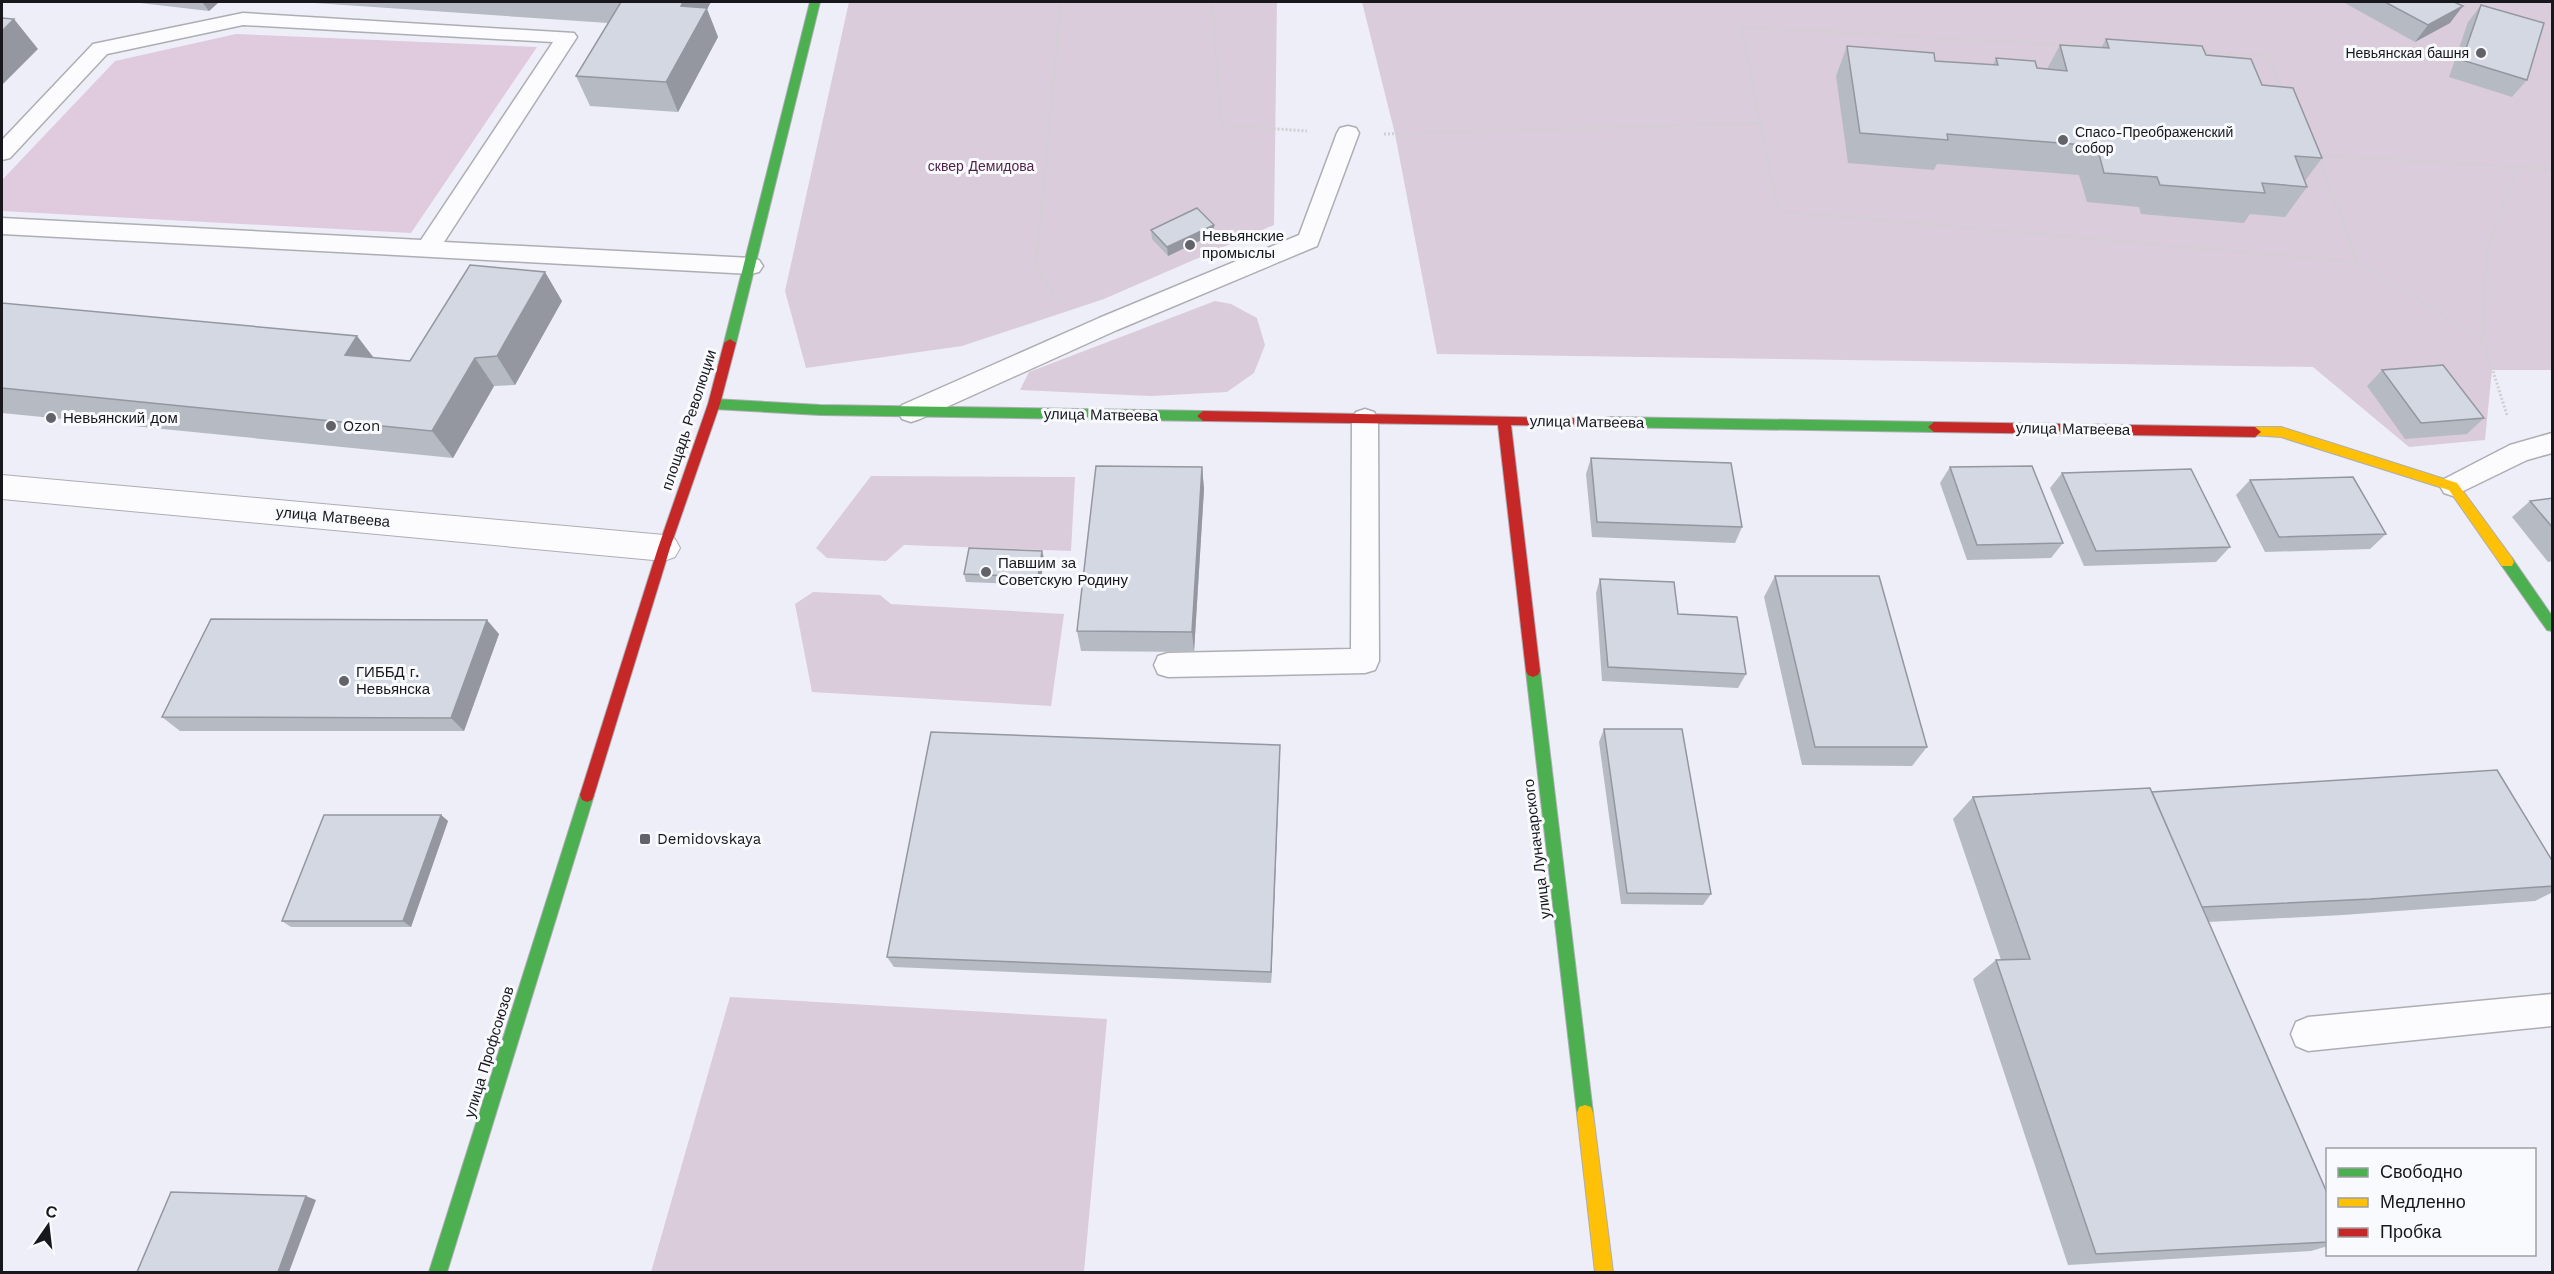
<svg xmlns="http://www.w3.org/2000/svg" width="2554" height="1274" viewBox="0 0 2554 1274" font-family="'Work Sans',sans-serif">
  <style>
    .green { fill: #dbccdb }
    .forest { fill: #e0cade }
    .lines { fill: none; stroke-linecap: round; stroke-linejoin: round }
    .lane-casing { stroke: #adadb4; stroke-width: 3 }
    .street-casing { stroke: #adadb4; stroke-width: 2 }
    .fast-casing { stroke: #adadb4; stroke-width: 2 }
    .slow-casing { stroke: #adadb4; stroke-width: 2 }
    .jam-casing { stroke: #adadb4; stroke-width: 2 }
    .path { stroke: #d0d0d3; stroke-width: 3; stroke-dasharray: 2 2; stroke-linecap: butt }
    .lane { fill: #fcfcfe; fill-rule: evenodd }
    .street { fill: #fcfcfe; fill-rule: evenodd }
    .fast { fill: #4caf50; fill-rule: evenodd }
    .slow { fill: #ffc107; fill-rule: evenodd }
    .jam { fill: #c62828; fill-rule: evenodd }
    .wall { fill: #b5bac3 }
    .shaded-wall { fill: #94979f }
    .building { fill: #d3d8e3; stroke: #94979f; stroke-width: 1.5 }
    .poi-dot { fill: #62626a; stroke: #f9fafd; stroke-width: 2 }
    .labels { text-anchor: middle; stroke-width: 6; stroke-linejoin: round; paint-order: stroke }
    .far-poi-label { font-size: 14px; fill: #17171d; stroke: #f9fafd; text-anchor: end }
    .far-park-label { font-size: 14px; fill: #501f46; stroke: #f9fafd }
    .poi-label { font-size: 15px; fill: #17171d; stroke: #f9fafd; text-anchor: start }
    .street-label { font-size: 15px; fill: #17171d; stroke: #f9fafd }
  </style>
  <rect width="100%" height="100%" fill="#eeeef8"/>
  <path class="green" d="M849,2H1277L1274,225L1104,299L962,346L806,368L785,291Z
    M1362,2H2552V370H2492L2485,440L2409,447L2313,367L1437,354L1395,134Z
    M1215,301L1231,304L1257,318L1265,345L1254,373L1227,392L1150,396L1020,390L1029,372Z
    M871,476L1075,477L1071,551L904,545L886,561L827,558L816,548Z
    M813,592L880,595L891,604L1064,614L1051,706L812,692L795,604Z
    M730,997L1107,1019L1084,1272H651Z"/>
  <path class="forest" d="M236,34L537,47L411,233L2,211V180L115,61Z"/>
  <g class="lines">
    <g class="lane-casing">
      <path id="lane" d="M243,13L574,33L577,37L444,242L751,258L759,260L763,266L759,272L751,274L2,234V218L421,240L553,42L243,25L107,54L10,158L2,160V140L93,44Z
        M1348,126L1356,128L1359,133L1317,246L1117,330L920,419L911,422L902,419L898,412L902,405L1099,318L1299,235L1337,133L1340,128Z
        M1365,409L1374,412L1378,419L1379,661L1375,670L1365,673L1168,677L1158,674L1154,665L1158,656L1168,653L1351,649L1352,419L1356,412Z
        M2552,433V453L2527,460L2453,496L2444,493L2440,486L2444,479L2510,445Z
        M2552,994V1026L2308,1051L2296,1046L2291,1034L2296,1022L2308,1017Z"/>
    </g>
    <g class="street-casing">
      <path id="street" d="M2,475L664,535L675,539L680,548L675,557L664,561L2,499Z"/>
    </g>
    <g class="fast-casing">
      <path id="fast" d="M810,2H820L736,343L730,347L724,343Z
        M714,399L820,405L1203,411L1209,416L1203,421L820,415L714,409L708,404Z
        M1606,417L1934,422L1940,427L1934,432L1606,427L1600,422Z
        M2507,557L2512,558L2552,616V631L2547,630L2502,566L2500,562L2502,558Z
        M1533,665L1538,667L1540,671L1593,1113L1591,1119L1585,1121L1579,1119L1577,1113L1526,671L1528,667Z
        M587,788L592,790L594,795L447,1272H429L580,795L582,790Z"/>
    </g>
    <g class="slow-casing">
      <path id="slow" d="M2255,427H2281L2457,483L2512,558L2514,562L2512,566H2502L2449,490L2281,437L2251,435L2249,432Z
        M1585,1105L1591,1107L1593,1113L1613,1272H1595L1577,1113L1579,1107Z"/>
    </g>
    <g class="jam-casing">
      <path id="jam" d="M730,339L736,343L720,404L670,548L594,795L592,800L587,802L582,800L580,795L658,548L708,404L724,343Z
        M1203,411L1610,419L1612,422L1606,427L1511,425L1540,671L1538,675L1533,677L1528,675L1526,671L1498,425L1203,421L1197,416Z
        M1934,422L2255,427L2261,432L2255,437L1934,432L1928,427Z"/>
    </g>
    <path class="path" d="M1061,2L1036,266L1054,296L1063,301
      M1212,2L1221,125L1307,131
      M2459,5L2483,9
      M2537,30L2552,37
      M2202,52L2265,55L2284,91
      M1760,123L1778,211L2357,262
      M1384,134L1760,123L1741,27L2104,47
      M2483,339L2486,256L2517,166
      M2507,415L2483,340L2357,262L2318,155L2552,169"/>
    <use href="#lane" class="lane"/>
    <use href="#street" class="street"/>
    <use href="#fast" class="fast"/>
    <use href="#slow" class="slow"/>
    <use href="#jam" class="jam"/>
  </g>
  <path class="wall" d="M139,2H219L209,11L140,3Z
    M300,2H711L707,9L718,37L678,112L590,106L576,76L608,23Z
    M2343,2H2454L2450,23L2415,42Z
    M2481,5L2527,80L2512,97L2449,77L2468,22Z
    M2106,39L2206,55L2262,85L2322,158L2305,181L2307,187L2285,217L2250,214L2244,223L2141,214L2139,207L2087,202L2079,175L1937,164L1934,170L1848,163L1836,76L1847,46L1935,61L1993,65L1996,58L2037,68L2047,69L2060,45L2101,48Z
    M1214,225V234L1168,256L1152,239L1151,230Z
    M562,301L515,385L494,386L453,458L2,413V303L357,336L374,358L410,361Z
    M2382,370L2484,418L2467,434L2405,439L2367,386Z
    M1591,458L1742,527L1735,543L1592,537L1586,474Z
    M1202,467L1204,489L1194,652L1081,651L1077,631Z
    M1950,467L2063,543L2051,558L1967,560L1940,483Z
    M2062,473L2230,547L2216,562L2084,566L2050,488Z
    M2250,480L2386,534L2370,549L2265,552L2236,495Z
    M2553,498V561L2548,562L2512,517L2530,501Z
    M1044,558L1040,585L966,582L964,574Z
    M1775,576L1927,747L1912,766L1802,765L1764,597Z
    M1600,579L1678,614L1746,674L1738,688L1602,681L1596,593Z
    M499,634L464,731H180L162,717Z
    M1604,729L1711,894L1703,905L1621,904L1599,742Z
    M1280,745L1271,983L894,967L887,957Z
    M2152,792L2553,862V892L2535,901L2343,915L2208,922L2328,1195V1246L2311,1251L2068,1265L1973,979L1996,960H2001L1953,819L1973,797Z
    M441,815L448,821L411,927H291L282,921Z"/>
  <path class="shaded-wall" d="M202,2H219L209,11Z
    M683,2H711L707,9L718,37L678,112L666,82L681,6Z
    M2463,6L2450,23L2415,42L2428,25Z
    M14,19L38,49L2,85V31Z
    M1214,225V234L1168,256L1167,247Z
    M545,272L562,301L515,385L497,356Z
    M357,336L379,365L345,355Z
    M475,358L494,386L453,458L432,431Z
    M1202,467L1204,489L1194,652L1192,632Z
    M1042,551L1044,558L1040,585L1038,577Z
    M487,620L499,634L464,731L451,718Z
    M1280,745V758L1271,983V972Z
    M441,815L448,821L411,927L403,921Z
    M306,1196L316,1200L289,1272H278Z"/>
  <path class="building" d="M621,2H683L681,6L707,8L666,82L576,76Z
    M2385,2H2454L2463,6L2428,25Z
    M2481,5L2544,23L2527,80L2462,60Z
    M2,18L14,19L2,31Z
    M2106,39L2202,46L2206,55L2251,59L2262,85L2293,88L2322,158L2295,156L2307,187L2262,183L2265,193L2160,185L2157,177L2104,173L2097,146L1947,134L1948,140L1860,133L1847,46L1934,53L1935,61L1998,65L1996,58L2035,61L2037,68L2067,71L2060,45L2109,48Z
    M1197,208L1214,225L1167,247L1151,230Z
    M470,265L545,272L497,356L475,358L432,431L2,388V303L357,336L345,355L410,361Z
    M2443,365L2484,418L2421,423L2382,370Z
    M1591,458L1731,463L1742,527L1597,522Z
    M1096,466L1202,467L1192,632L1077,631Z
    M2032,466L2063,543L1977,545L1950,467Z
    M2191,469L2230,547L2096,551L2062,473Z
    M2353,477L2386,534L2279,537L2250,480Z
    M2553,498V528L2530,501Z
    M969,548L1042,551L1038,577L964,574Z
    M1775,576H1879L1927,747H1815Z
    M1600,579L1674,582L1678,614L1737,617L1746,674L1608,667Z
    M211,619L487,620L451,718L162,717Z
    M1604,729H1682L1711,894L1627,893Z
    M931,732L1280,745L1271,972L887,957Z
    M2497,770L2553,862V886L2370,899L2202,907L2152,792Z
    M2150,788L2328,1195V1242L2096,1254L1996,960L2030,959L1973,797Z
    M324,815H441L403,921H282Z
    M171,1192L306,1196L278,1272H137Z"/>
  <g class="poi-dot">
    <circle cx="2481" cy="53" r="6"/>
    <circle cx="2063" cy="140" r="6"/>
    <circle cx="1190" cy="245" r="6"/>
    <circle cx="51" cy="418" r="6"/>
    <circle cx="331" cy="426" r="6"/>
    <circle cx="986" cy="572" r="6"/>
    <circle cx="344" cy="681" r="6"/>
    <rect x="639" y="833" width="12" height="12" rx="3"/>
  </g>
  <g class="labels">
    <g class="far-poi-label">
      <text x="2469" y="58">Невьянская башня</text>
      <text x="2075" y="137" text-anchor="start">Спасо-Преображенский<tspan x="2075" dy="16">собор</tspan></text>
    </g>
    <g class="far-park-label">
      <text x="981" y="171">сквер Демидова</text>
    </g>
    <g class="poi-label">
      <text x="1202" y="241">Невьянские<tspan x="1202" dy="17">промыслы</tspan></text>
      <text x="63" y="423">Невьянский дом</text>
      <text x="343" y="431">Ozon</text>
      <text x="998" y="568">Павшим за<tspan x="998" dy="17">Советскую Родину</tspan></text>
      <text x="356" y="677">ГИББД г.<tspan x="356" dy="17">Невьянска</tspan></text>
      <text x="657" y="844">Demidovskaya</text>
    </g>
    <g class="street-label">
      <text transform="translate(1101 415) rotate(1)" y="5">улица Матвеева</text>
      <text transform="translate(689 420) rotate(-72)" y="5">площадь Революции</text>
      <text transform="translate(1587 422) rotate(1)" y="5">улица Матвеева</text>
      <text transform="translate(2073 429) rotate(1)" y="5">улица Матвеева</text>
      <text transform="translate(333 517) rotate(5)" y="5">улица Матвеева</text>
      <text transform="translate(1537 849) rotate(-97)" y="5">улица Луначарского</text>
      <text transform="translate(489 1052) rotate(-73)" y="5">улица Профсоюзов</text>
    </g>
  </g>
  <rect width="2554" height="1274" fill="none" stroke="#17171d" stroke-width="6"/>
  <rect x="2326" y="1148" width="210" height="108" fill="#f9fafd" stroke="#9f9fa3" stroke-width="1.5"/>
  <rect x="2338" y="1168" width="30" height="9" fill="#4caf50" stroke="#9f9fa3" stroke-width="1.5"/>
  <text x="2380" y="1178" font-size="18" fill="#17171d">Свободно</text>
  <rect x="2338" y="1198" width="30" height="9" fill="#ffc107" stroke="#9f9fa3" stroke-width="1.5"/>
  <text x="2380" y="1208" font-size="18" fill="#17171d">Медленно</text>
  <rect x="2338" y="1228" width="30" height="9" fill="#c62828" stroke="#9f9fa3" stroke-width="1.5"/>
  <text x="2380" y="1238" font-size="18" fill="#17171d">Пробка</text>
  <g transform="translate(48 1226) rotate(14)" stroke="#f9fafd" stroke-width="4.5" paint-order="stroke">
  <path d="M0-4.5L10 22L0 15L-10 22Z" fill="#17171d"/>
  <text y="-9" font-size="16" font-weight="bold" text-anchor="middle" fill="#17171d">С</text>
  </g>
</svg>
